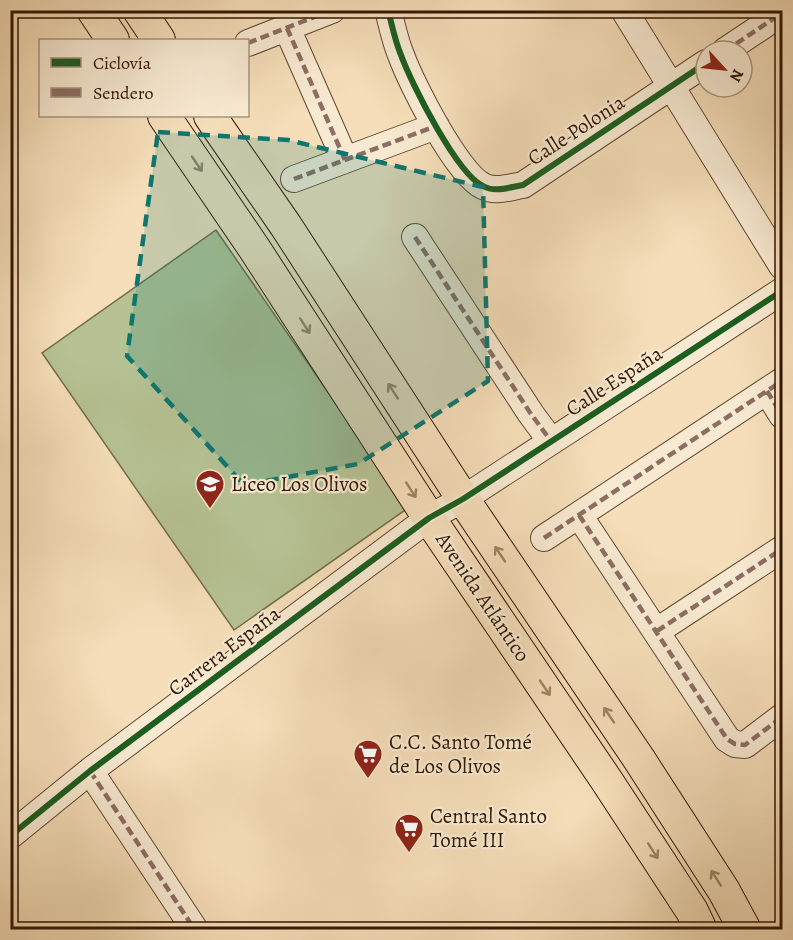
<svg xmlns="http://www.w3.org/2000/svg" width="793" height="940" viewBox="0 0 793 940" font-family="Alegreya,serif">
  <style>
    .pitch { fill: #b6c294; stroke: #746c4a; stroke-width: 1.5 }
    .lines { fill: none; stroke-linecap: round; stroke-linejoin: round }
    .minor-casing { stroke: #63472f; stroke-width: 28 }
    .major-casing { stroke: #321501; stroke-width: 34 }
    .minor { stroke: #f8ead2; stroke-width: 26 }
    .major { stroke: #f5deb9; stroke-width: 32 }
    .quiet { stroke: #8d6e63; stroke-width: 4.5; stroke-dasharray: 9 4.5; stroke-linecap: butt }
    .cycleway-casing { stroke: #f8ead2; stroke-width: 10 }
    .cycleway { stroke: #1b5e20; stroke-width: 6 }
    .oneway { stroke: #9d8466 }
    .marked { fill: #0f766e; fill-opacity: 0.2; stroke: #0f766e; stroke-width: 4.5; stroke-dasharray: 12 8; stroke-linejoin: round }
    .labels { text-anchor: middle; stroke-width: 4.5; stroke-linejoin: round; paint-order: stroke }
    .street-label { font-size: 21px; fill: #321501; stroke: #f8ead2 }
    .poi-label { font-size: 21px; fill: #321501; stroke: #f8ead2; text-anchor: start }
  </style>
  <rect width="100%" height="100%" fill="#f5deb9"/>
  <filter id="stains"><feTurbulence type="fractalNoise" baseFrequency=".00333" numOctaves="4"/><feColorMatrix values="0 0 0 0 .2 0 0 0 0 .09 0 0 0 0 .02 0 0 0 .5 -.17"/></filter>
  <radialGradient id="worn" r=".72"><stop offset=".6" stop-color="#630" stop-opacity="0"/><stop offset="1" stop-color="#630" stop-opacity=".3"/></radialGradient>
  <path class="pitch" d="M216,230L408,508L234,630L42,353Z"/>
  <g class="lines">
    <g class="minor-casing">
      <path id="minor" d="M388,10C392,25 395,41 401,55C411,83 457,174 483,186C495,193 510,187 523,185L706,63
        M624,10L782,266
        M287,28L345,160
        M248,43L332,10
        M725,51L782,13
        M294,179L436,126
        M415,237L531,414L551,441
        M767,391L782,415
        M579,515L727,739L735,744L745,745L782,717
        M544,538L782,381
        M657,631L782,549
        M90,771L195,930
        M10,836L90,771L429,518L463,499L782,291"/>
    </g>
    <g class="major-casing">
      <path id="major" d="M93,10L113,40
        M139,10L159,40
        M164,116L254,248L429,518L607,781L692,911L701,930
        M210,116L286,226L463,499L639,759L724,891L745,930"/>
    </g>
    <use href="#minor" class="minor"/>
    <use href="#major" class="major"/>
    <path class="quiet" d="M287,28L345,160
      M248,43L332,10
      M725,51L782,13
      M294,179L436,126
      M415,237L531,414L551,441
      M767,391L782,415
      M579,515L727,739L735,744L745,745L782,717
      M544,538L782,381
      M657,631L782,549
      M90,771L195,930"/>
    <g class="cycleway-casing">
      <path id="cycleway" d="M388,10C392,25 395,41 401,55C411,83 457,174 483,186C495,193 510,187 523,185L706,63
        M10,836L90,771L429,518L463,499L782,291"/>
    </g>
    <use href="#cycleway" class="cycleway"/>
  </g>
  <defs><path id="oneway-shaft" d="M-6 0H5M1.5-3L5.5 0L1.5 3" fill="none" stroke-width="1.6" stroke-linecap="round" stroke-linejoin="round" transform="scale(1.5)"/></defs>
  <g class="oneway">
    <use href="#oneway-shaft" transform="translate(197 164) rotate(56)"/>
    <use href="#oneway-shaft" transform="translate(305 326) rotate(57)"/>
    <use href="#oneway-shaft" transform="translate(393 391) rotate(-123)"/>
    <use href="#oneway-shaft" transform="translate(411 490) rotate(57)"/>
    <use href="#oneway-shaft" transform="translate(500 554) rotate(-124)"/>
    <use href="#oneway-shaft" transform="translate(545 688) rotate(56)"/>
    <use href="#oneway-shaft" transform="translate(609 715) rotate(-124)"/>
    <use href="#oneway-shaft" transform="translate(653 851) rotate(57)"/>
    <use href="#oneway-shaft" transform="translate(716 878) rotate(-123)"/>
  </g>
  <path class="marked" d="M158,132L288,140L483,187L488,381L358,464L244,485L127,356Z"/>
  <defs>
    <g id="school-pin" transform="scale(1.5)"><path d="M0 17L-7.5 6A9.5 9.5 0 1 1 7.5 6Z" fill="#8f2418" stroke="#f8ead2"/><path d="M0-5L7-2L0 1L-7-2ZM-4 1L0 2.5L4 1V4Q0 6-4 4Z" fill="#fff"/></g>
    <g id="supermarket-pin" transform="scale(1.5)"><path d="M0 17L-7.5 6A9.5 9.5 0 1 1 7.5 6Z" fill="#8f2418" stroke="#f8ead2"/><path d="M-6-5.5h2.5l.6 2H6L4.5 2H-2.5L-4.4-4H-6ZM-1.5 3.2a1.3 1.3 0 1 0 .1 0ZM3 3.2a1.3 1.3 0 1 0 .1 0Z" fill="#fff"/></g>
  </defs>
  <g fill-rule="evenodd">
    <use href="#school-pin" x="210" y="484"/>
    <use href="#supermarket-pin" x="368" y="754"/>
    <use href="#supermarket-pin" x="409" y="828"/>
  </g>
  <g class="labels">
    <g class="street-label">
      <text transform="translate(576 130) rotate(-33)" y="7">Calle Polonia</text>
      <text transform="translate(614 381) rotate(-33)" y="7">Calle España</text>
      <text transform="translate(483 597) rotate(56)" y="7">Avenida Atlántico</text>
      <text transform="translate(224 651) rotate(-37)" y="7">Carrera España</text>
    </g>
    <g class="poi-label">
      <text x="231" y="491">Liceo Los Olivos</text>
      <text x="389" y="749">C.C. Santo Tomé<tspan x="389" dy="24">de Los Olivos</tspan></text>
      <text x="430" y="823">Central Santo<tspan x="430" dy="24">Tomé III</tspan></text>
    </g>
  </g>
  <rect width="793" height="940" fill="none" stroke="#f5deb9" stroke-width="36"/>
  <rect x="12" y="12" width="769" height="916" fill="none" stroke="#321501" stroke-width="3"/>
  <rect x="18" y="18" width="757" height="904" fill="none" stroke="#321501" stroke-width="1.5"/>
  <rect x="39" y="39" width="210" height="78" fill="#f8ead2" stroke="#a9957e" stroke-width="1.5"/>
  <rect x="51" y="58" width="30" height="9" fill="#1b5e20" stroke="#a9957e" stroke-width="1.5"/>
  <text x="93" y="69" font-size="18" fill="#321501">Ciclovía</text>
  <rect x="51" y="88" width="30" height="9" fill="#8d6e63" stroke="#a9957e" stroke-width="1.5"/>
  <text x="93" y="99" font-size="18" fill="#321501">Sendero</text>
  <g transform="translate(724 69) rotate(117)"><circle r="28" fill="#f8ead2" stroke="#a9957e" stroke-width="1.5"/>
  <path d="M0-4.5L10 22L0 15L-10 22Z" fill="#8f2418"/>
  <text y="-9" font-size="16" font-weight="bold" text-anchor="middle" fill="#321501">N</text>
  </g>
  <rect width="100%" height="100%" filter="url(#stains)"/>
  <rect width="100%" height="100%" fill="url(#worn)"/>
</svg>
